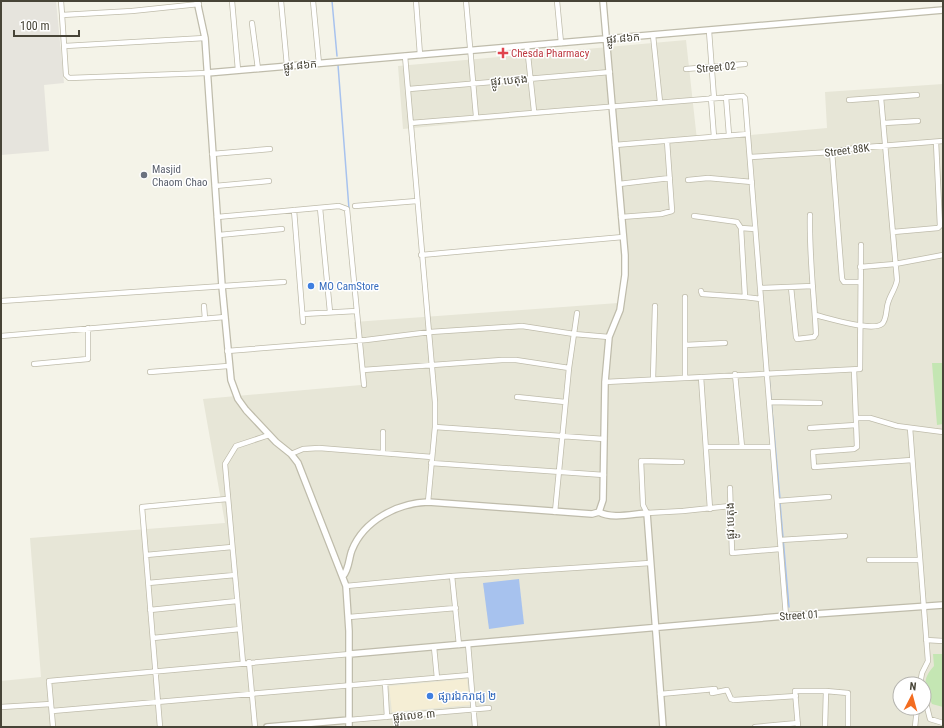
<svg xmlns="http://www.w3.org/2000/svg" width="944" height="728" viewBox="0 0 944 728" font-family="'Roboto Condensed','Noto Sans Khmer',sans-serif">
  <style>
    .residential { fill: #e7e6d7; fill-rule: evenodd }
    .commercial { fill: #f5eed5 }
    .industrial { fill: #e6e4dd }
    .green { fill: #c4e6b3 }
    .water { fill: #a7c2ee }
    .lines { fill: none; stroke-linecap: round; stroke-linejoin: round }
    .stream { stroke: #a7c2ee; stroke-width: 1.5 }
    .minor-casing { stroke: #bfbcab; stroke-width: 6 }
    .tertiary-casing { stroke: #bfbcab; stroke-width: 8 }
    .minor { stroke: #fff; stroke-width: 4.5 }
    .tertiary { stroke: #fff; stroke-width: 5.5 }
    .health-dot { fill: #e0444e; stroke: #fff; stroke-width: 1.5 }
    .worship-dot { fill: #6b7280; stroke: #fff; stroke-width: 1.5 }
    .shop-dot { fill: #3f7fe0; stroke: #fff; stroke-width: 1.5 }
    .labels { text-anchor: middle; stroke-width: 3; stroke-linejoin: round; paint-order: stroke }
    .street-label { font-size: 11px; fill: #474437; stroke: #fff }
    .health-label { font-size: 11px; fill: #be3a42; stroke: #fff; text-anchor: start }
    .worship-label { font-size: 11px; fill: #5b616d; stroke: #fff; text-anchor: start }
    .shop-label { font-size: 11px; fill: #366cbe; stroke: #fff; text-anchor: start }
  </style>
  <rect width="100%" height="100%" fill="#f4f3e8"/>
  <path class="residential" d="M686,40L697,140L827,128L825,92L943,84V727H1V681L41,677L30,538L225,523L203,399L361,385L354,322L618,303L622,270L609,109L403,129L398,66ZM900,684H924V708H900Z"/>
  <path class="commercial" d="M467,679L470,705L392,712L389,686Z"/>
  <path class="industrial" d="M1,1H56L64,83L44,85L49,151L1,155Z"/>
  <path class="green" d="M932,363H943V424L937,425Z
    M933,654H943V707L932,704C925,688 921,680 934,666Z"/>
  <path class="water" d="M519,579L524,624L489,629L483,583Z"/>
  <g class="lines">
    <path class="stream" d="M332,1L337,56
      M338,65L349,209
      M769,377L780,499
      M780,503L789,607"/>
    <g class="minor-casing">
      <path id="minor" d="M61,1L62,15L132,11L199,4
        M232,1L238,70
        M281,1L287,66
        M313,1L319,64
        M416,1L420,55
        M466,1L476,116
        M557,1L561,43
        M62,15L66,75L69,78L207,73
        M252,23L258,69
        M709,31L714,98
        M653,35L660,102
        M65,46L205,38
        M527,46L534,111
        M405,56L435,402V427L428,502
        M686,69L745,64
        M409,89L610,72
        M726,97L729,135
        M711,98L714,137
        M849,100L917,95
        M411,123L743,96L745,98L786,616
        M884,123L918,121
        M615,145L748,134
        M832,152L842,279L844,282H860
        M212,154L270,149
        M750,157L832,152L855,148L943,141
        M688,180L708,178L752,182
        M619,184L670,178
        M215,186L269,181
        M355,206L417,201
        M320,208L330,312
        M294,210L303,322
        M694,216L737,222L741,228L755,229
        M217,217L339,206L347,209L364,385
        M621,217L661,214L672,211L667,141
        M741,228L745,297L761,299
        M893,232L938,228L940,226L936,142
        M219,235L282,229
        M421,255L623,237
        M860,267L895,264L943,255
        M791,287L796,337L797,339L814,337L816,334C814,294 809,255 810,215
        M760,288L813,286
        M701,291L702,294L745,297
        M1,301L284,282
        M204,306L205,319
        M303,314L356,311
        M815,315C828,318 872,332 882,324C887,320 886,308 888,303C890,295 896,288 897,280L881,98
        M1,336L225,317
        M685,345L725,343
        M227,351L366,340L430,332L522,326L574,334L609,337
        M34,364L88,359V328
        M363,370L502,360H516L569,368
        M854,370L857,447L854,449L813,452L814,467L912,460
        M150,372L228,366
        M735,374L742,447
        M701,377L710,509
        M685,378V297
        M653,379L655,306
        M605,382L860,369L861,245
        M517,397L565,402
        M769,402L820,403
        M856,418H870L897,426L943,432
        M435,427L604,439
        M810,428L856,425
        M910,428L928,661L922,673L920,684
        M706,447H772
        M383,453V432
        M291,454L303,449L319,448L432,457
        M682,462L641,461L643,505L647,513L683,511L730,506
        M431,463L604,475
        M730,488L732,553L780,549
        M777,501L829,497
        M555,512L569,368L577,313
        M780,540L845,536
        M146,555L232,547
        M869,560H919
        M452,576L459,645
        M148,583L235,575
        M346,586L452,576L650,563
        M150,610L237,601
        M349,617L456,608
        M153,638L240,629
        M926,640L943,641
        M468,644L475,727
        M434,647L437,678
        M249,662L255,727
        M243,663L225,464L236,446L269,435
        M385,682L387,717
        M826,691L848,693V727
        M712,693L727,690L731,699L734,700L796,696
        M660,694L715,689
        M924,695L930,719L943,723
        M1,707L51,704
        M52,711L470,675
        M349,720L489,708
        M53,727L49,681L350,654
        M160,727L142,507L227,499
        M755,727L798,723
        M798,727L795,691H826L825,727
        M915,727L917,708"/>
    </g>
    <g class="tertiary-casing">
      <path id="tertiary" d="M197,1L205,38L222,286L231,380L238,399L246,410L276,442L291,454L298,463L346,586L349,631V727
        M207,73L943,10
        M599,512C611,519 632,514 647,513L663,727
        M343,576C349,570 349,557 352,550C364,520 398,503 428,502L592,514L599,512L603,500L605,382L609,337L620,310L625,275V255L603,1
        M350,654L786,616L943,605
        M267,727L349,720"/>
    </g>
    <use href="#minor" class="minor"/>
    <use href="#tertiary" class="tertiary"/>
  </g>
  <path class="health-dot" d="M501 47h4v4h4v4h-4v4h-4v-4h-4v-4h4z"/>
  <circle class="worship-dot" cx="144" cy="175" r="4"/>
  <g class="shop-dot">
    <circle cx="311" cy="286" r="4"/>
    <circle cx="430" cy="696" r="4"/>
  </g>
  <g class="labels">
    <g class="street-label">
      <text transform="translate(623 38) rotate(-5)" y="4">ផ្លូវ ៨៦ក</text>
      <text transform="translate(300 65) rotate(-5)" y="4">ផ្លូវ ៨៦ក</text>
      <text transform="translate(716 67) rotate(-5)" y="4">Street 02</text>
      <text transform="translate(509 80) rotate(-5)" y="4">ផ្លូវ បេតុង</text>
      <text transform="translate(847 150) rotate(-7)" y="4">Street 88K</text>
      <text transform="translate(730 521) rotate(-91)" y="4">ផ្លូវ បេតុង</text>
      <text transform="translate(799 615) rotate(-4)" y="4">Street 01</text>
      <text transform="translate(414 715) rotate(-5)" y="4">ផ្លូវលេខ ៣</text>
    </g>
    <g class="health-label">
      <text x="511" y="57">Chesda Pharmacy</text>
    </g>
    <g class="worship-label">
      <text x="152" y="173">Masjid<tspan x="152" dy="13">Chaom Chao</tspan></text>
    </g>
    <g class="shop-label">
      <text x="319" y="290">MO CamStore</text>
      <text x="438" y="700">ផ្សារឯករាជ្យ ២</text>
    </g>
  </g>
  <rect width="944" height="728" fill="none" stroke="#474437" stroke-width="4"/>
  <g transform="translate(912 696) rotate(6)"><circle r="19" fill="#ffffff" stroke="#b5b4af"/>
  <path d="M0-3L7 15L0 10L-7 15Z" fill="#f36c20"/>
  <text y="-6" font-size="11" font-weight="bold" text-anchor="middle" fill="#474437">N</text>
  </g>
  <path d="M14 30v6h65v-6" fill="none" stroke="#474437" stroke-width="2"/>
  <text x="20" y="30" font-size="12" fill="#474437" stroke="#ffffff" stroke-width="3" paint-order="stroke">100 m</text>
</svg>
